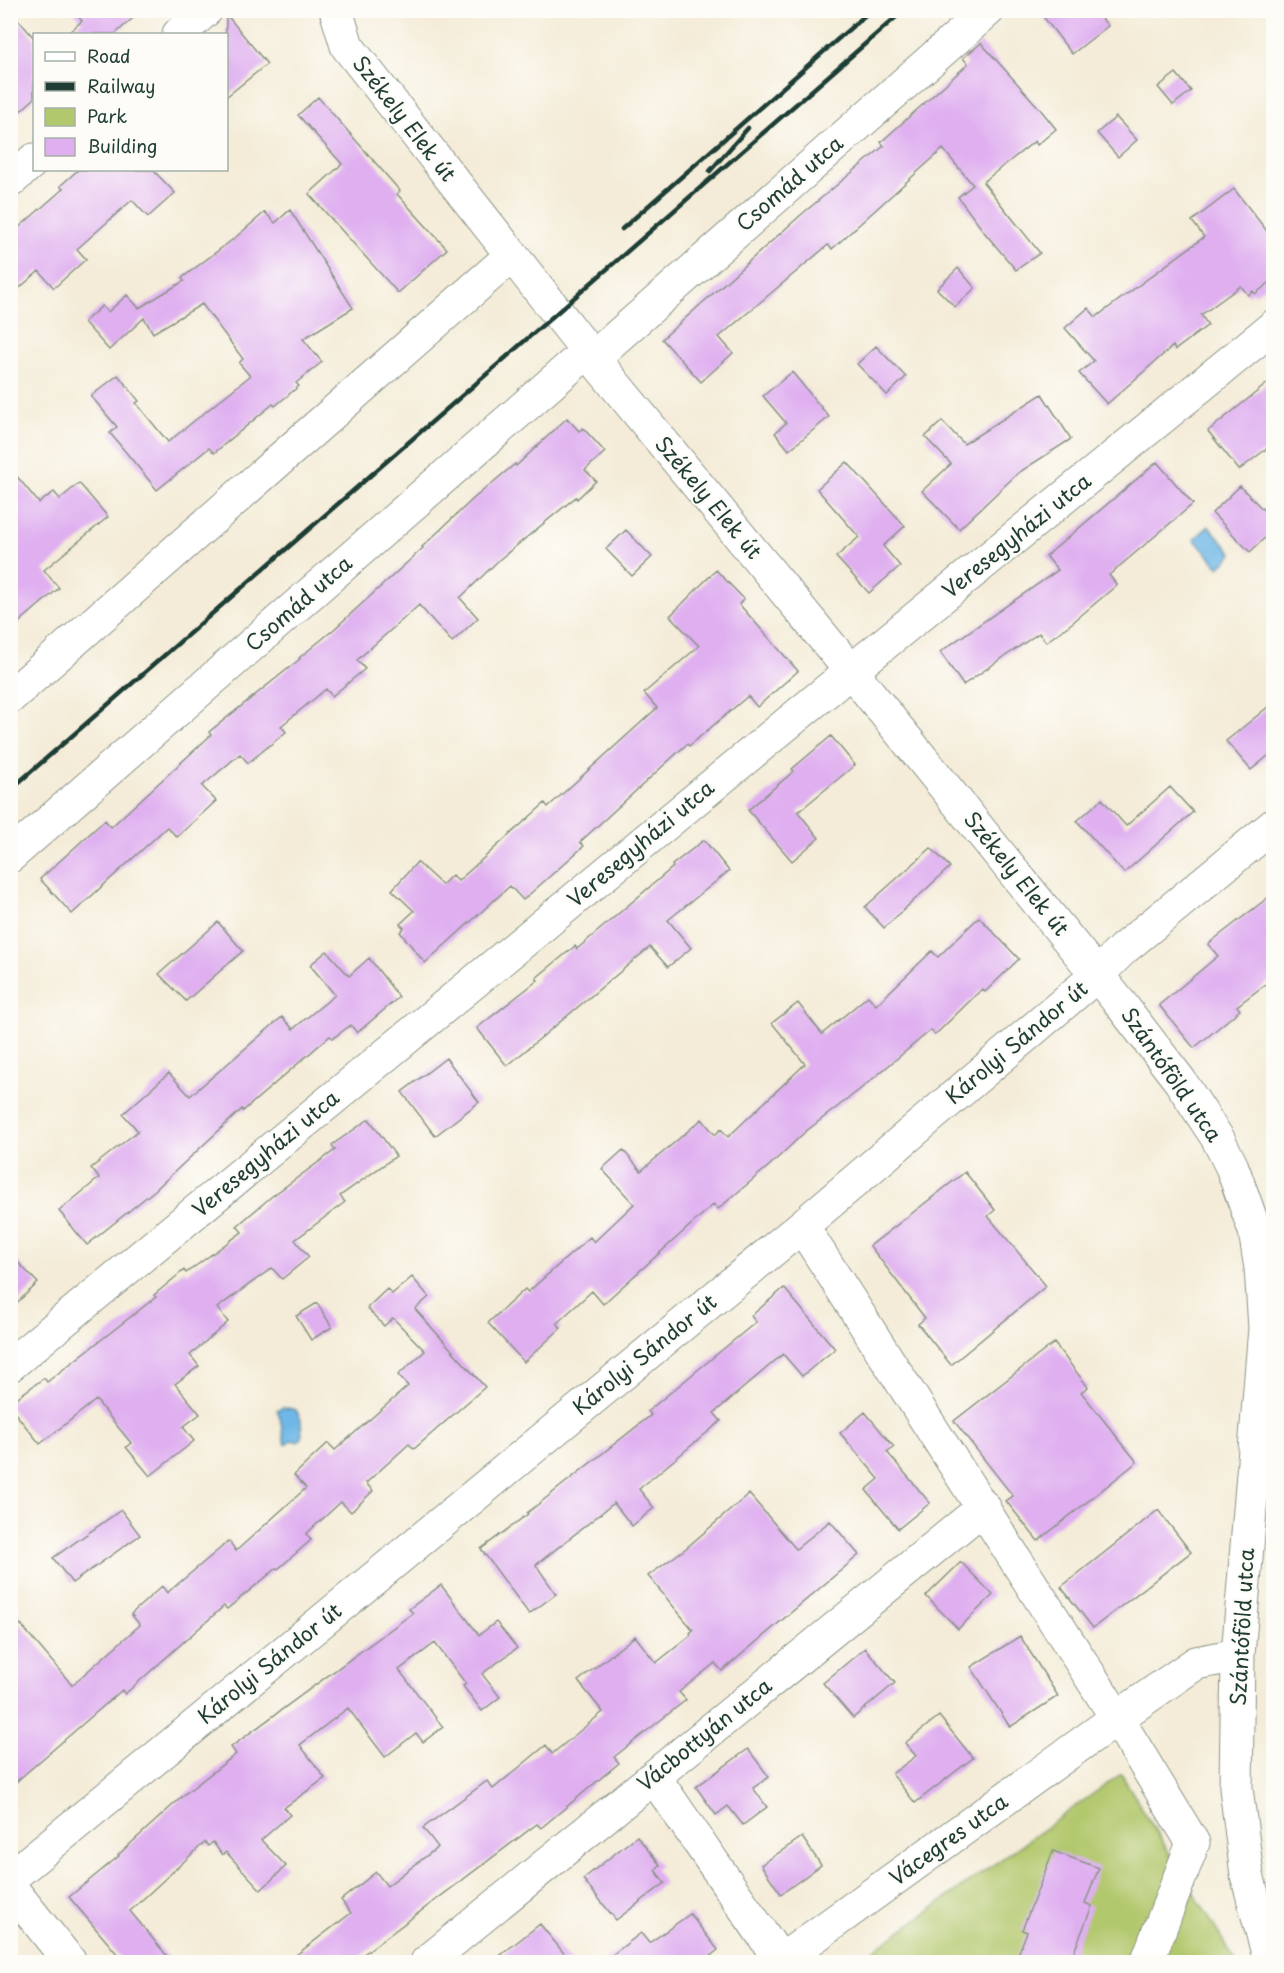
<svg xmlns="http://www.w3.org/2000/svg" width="1284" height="1973" viewBox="0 0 1284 1973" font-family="'Playpen Sans',sans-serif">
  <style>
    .green { fill: #b2c86d; stroke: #688250; stroke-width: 1.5 }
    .water { fill: #6eb7e6; stroke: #467a8d; stroke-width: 1.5 }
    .building { fill: #dfaff0 }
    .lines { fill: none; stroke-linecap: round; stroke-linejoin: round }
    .minor-casing { stroke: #8a9486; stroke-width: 35 }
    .minor { stroke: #fff; stroke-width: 33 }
    .rail { stroke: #1f3d34; stroke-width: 4.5 }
    .labels { text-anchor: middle; stroke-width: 4.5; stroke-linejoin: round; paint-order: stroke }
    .street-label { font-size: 21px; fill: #1f3d34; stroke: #fdfcf7 }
  </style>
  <rect width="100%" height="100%" fill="#fdfcf7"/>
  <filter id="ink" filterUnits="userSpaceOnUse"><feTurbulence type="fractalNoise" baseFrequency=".0167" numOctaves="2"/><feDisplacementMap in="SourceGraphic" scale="12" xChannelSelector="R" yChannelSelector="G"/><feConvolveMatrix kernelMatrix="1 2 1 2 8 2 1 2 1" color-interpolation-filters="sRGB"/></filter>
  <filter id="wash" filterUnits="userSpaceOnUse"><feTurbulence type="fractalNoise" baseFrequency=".008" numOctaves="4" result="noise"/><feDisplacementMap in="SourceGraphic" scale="24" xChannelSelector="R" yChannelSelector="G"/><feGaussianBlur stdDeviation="1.35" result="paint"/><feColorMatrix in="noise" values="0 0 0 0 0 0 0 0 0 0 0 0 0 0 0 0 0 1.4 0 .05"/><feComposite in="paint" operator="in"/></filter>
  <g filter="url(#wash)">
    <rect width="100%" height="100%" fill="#f4ecd8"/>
    <path class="green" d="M1121,1774L1236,1962H857Z"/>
    <path class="water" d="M1209,526L1233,554L1219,567L1194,539Z
      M283,1407L296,1410L301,1420L302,1438L298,1442L292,1440L286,1444C281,1436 283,1421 277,1410Z"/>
    <g id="blocks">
      <path class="building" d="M10,10L34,38V99L10,120Z
        M72,10H142L115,34H67L82,21Z
        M1038,10H1095L1108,26L1072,54Z
        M226,14L267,64L226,97Z
        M981,43L1040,109L1056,129L1037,145L1035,141L983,182L1040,253L1016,270L984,232L958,197L973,185L943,149L832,249L828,245L719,337L733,353L701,382L662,339L802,214L884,146L881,142L968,64L963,58Z
        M1176,73L1191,91L1173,105L1158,87Z
        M318,97L400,191L397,194L447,249L398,293L309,194L342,164L298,115Z
        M1116,117L1137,140L1118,157L1097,133Z
        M78,170H153L175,193L148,217L132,200L77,249L86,259L54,288L39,271L10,296V235L63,189L60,186Z
        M1234,189L1274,240V279L1255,294L1253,291L1248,295L1241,286L1201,315L1208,325L1175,350L1173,346L1107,404L1079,373L1094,361L1065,328L1088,308L1096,317L1204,237L1192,221Z
        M290,210L353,308L303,339L322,362L296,383L299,386L275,406L273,404L214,453L209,448L157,490L110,433L117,427L91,396L118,375L139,401L136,403L168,442L250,376L239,363L243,359L202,304L153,333L144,318L109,350L84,322L102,306L108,312L127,295L139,308L184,281L182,278L236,237L265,212L275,223Z
        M958,268L975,288L955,307L937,289Z
        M876,346L906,377L887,395L857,364Z
        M792,372L829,417L789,450L775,433L786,423L763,396Z
        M1274,378V443L1239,470L1208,431Z
        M1042,394L1071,439L1018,473L959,529L922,491L951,464L925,437L942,421L964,444Z
        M567,418L579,431L583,428L605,452L585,470L596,481L577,499L576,497L500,559L460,598L478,618L452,642L419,605L357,660L365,669L332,696L326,689L281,726L286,732L248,763L240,754L202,786L216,801L177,837L167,827L72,914L40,879L105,820L111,827L211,735L209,732L300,659L299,658L332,631L423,548L422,547L473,499L515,464L516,466Z
        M847,462L905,526L883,546L900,566L869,593L836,557L859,537L817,489Z
        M1157,462L1193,504L1109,575L1117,585L1072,623L1046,642L1039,633L963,685L940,652L1058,570L1046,556Z
        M10,468L39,503L54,492L60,499L79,483L108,517L44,570L59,588L10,630Z
        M1240,486L1274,521V529L1250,552L1212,513Z
        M626,530L652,557L632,576L606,549Z
        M716,570L744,599L739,604L798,671L757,707L748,696L689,746L687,744L580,842L584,846L523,900L510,886L425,963L400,932L404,928L400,924L414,911L392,890L417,862L442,885L452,875L458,881L545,803L548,807L657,708L644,693L699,646L670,616Z
        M1274,702V751L1251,770L1226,741Z
        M831,736L855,765L798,812L819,838L792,861L748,810L794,771L792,769Z
        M1170,787L1193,812L1124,873L1077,821L1102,799L1126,826Z
        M704,840L729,871L668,920L691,948L668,967L650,947L507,1066L477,1028L538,980L536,978L575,946L577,949L673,867L672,865Z
        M931,848L950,867L884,928L865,907Z
        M1274,893V978L1237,1006L1240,1010L1194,1048L1159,1005L1218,956L1208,944Z
        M979,917L1019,959L985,992L982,989L935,1035L931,1030L863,1087L805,1132L770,1165L718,1209L714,1204L603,1304L592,1291L557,1323L561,1328L524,1362L488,1323L525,1289L528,1292L590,1237L594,1242L634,1204L602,1169L623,1150L641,1171L702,1119L715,1135L721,1129L728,1137L805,1064L772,1023L798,1003L822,1034L868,996L876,1005L932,951L938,957Z
        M218,922L243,951L186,1001L159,974Z
        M327,951L349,976L369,958L399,997L357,1033L351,1025L333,1038L330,1036L243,1111L242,1109L155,1190L87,1245L59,1211L99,1178L91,1168L138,1131L123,1114L169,1073L190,1096L282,1017L293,1029L335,995L310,965Z
        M446,1058L479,1102L435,1136L402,1092Z
        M369,1119L396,1156L340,1196L345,1202L295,1240L309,1257L282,1279L272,1268L217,1308L228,1322L190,1355L199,1366L175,1384L200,1414L183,1427L194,1441L150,1476L126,1447L131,1443L96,1400L40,1444L10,1407V1403L44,1378L47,1382L156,1297L154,1295L184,1270L186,1273L242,1232L237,1226L271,1197L335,1150L332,1145Z
        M965,1172L995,1210L988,1216L1046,1286L951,1365L918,1324L925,1318L870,1246Z
        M10,1254L38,1283L10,1309Z
        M412,1277L429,1297L415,1309L485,1387L414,1449L409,1444L366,1483L373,1491L351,1512L341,1502L306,1534L311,1540L278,1569L277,1568L227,1609L224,1606L125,1694L122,1690L10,1787V1612L72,1685L140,1625L131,1614L162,1586L167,1593L229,1541L236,1551L306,1488L294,1475L328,1443L335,1450L408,1386L398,1375L425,1351L393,1318L384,1326L367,1308L387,1289L392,1294Z
        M784,1288L835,1349L802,1376L783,1354L714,1413L721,1421L639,1489L654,1508L632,1526L614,1503L536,1565L556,1594L529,1614L481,1549L528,1514L527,1513L651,1415L648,1411L756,1322L751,1316Z
        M317,1303L332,1327L311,1340L296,1316Z
        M1054,1343L1088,1387L1081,1392L1137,1462L1038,1541L1006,1501L1013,1496L954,1421Z
        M865,1412L894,1447L887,1452L930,1503L898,1529L866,1490L879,1479L840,1433Z
        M749,1494L796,1549L830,1521L859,1555L722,1671L715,1663L679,1692L686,1700L614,1757L619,1763L541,1828L537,1824L353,1962H287L351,1913L341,1900L376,1872L387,1886L438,1847L423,1828L487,1781L493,1789L546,1745L552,1754L603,1712L578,1681L635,1636L656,1663L691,1635L690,1633L693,1630L648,1576L685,1549Z
        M121,1510L140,1535L72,1583L53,1558Z
        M1158,1510L1191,1552L1093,1628L1061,1587Z
        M961,1562L993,1595L958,1629L926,1596Z
        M441,1585L479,1635L496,1622L517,1648L482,1674L500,1697L482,1711L463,1686L466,1684L435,1643L399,1670L443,1727L423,1742L416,1733L385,1757L348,1708L300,1745L325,1778L284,1808L290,1815L261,1840L286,1866L261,1890L226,1852L222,1855L213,1842L208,1846L205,1842L130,1911L172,1962H124L69,1897L119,1856L118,1855L186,1793L236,1754L231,1747L413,1613L409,1609Z
        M1020,1636L1058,1696L1010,1727L971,1667Z
        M865,1648L895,1683L853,1718L823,1683Z
        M939,1716L973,1758L915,1803L892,1774L916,1756L905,1743Z
        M748,1749L769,1777L753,1788L767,1807L743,1825L728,1806L716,1815L696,1787Z
        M637,1836L660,1865L655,1870L665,1883L616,1920L583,1879Z
        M802,1837L821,1865L781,1894L761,1865Z
        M1053,1851L1099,1868L1085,1903L1092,1906L1070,1962H1015L1027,1932L1022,1930Z
        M690,1914L718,1950L703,1962H603L641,1933L649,1943Z
        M540,1924L571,1962H492Z"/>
    </g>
  </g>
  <g filter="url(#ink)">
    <use href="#blocks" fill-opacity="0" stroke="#8a9486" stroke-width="1.5"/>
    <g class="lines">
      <g class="minor-casing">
        <path id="minor" d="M336,10L347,46L593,358L851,671L1123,1007L1180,1081L1218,1139L1232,1167L1255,1231L1261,1268L1265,1328L1238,1655L1236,1788L1247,1875L1269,1957L1273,1962
          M179,34L206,10
          M10,181L34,160
          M593,358L988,10
          M10,697L511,256
          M10,856L587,352
          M802,1226L1117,1718L1193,1843L1147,1962
          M10,1365L851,671L1274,326
          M654,1777L781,1961
          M10,1878L802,1226L1097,975L1123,949L1274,825
          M10,1887L70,1962
          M427,1962L984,1507
          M779,1962L1117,1718L1196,1663L1238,1655"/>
      </g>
      <use href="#minor" class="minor"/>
      <path class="rail" d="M710,171L748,128
        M622,229L871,10
        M10,790L904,10"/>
    </g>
  </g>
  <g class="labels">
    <g class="street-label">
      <text transform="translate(404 119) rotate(52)" y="7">Székely Elek út</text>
      <text transform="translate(790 184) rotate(-41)" y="7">Csomád utca</text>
      <text transform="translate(708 498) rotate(50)" y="7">Székely Elek út</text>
      <text transform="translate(1017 536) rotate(-39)" y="7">Veresegyházi utca</text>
      <text transform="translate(299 604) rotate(-41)" y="7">Csomád utca</text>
      <text transform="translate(641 844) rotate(-40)" y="7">Veresegyházi utca</text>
      <text transform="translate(1016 874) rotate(51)" y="7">Székely Elek út</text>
      <text transform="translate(1017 1043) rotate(-40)" y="7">Károlyi Sándor út</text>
      <text transform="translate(1171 1075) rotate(55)" y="7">Szántóföld utca</text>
      <text transform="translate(266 1154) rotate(-40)" y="7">Veresegyházi utca</text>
      <text transform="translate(645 1355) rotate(-39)" y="7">Károlyi Sándor út</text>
      <text transform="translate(1243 1627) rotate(-87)" y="7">Szántóföld utca</text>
      <text transform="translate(270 1664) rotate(-39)" y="7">Károlyi Sándor út</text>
      <text transform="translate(705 1735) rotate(-39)" y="7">Vácbottyán utca</text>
      <text transform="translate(949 1840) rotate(-36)" y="7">Vácegres utca</text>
    </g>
  </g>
  <rect width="1284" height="1973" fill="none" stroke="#fdfcf7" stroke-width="36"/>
  <rect x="33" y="33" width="195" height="138" fill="#fdfcf7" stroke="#a4b0a9" stroke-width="1.5"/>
  <rect x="45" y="52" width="30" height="9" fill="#ffffff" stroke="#a4b0a9" stroke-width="1.5"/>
  <text x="87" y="63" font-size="18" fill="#1f3d34">Road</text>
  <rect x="45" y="82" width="30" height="9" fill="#1f3d34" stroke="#a4b0a9" stroke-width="1.5"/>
  <text x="87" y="93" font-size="18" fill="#1f3d34">Railway</text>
  <rect x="45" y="108" width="30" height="18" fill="#b2c86d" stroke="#a4b0a9" stroke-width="1.5"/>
  <text x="87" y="123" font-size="18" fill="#1f3d34">Park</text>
  <rect x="45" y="138" width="30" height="18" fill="#dfaff0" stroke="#a4b0a9" stroke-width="1.5"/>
  <text x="87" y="153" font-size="18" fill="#1f3d34">Building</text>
</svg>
